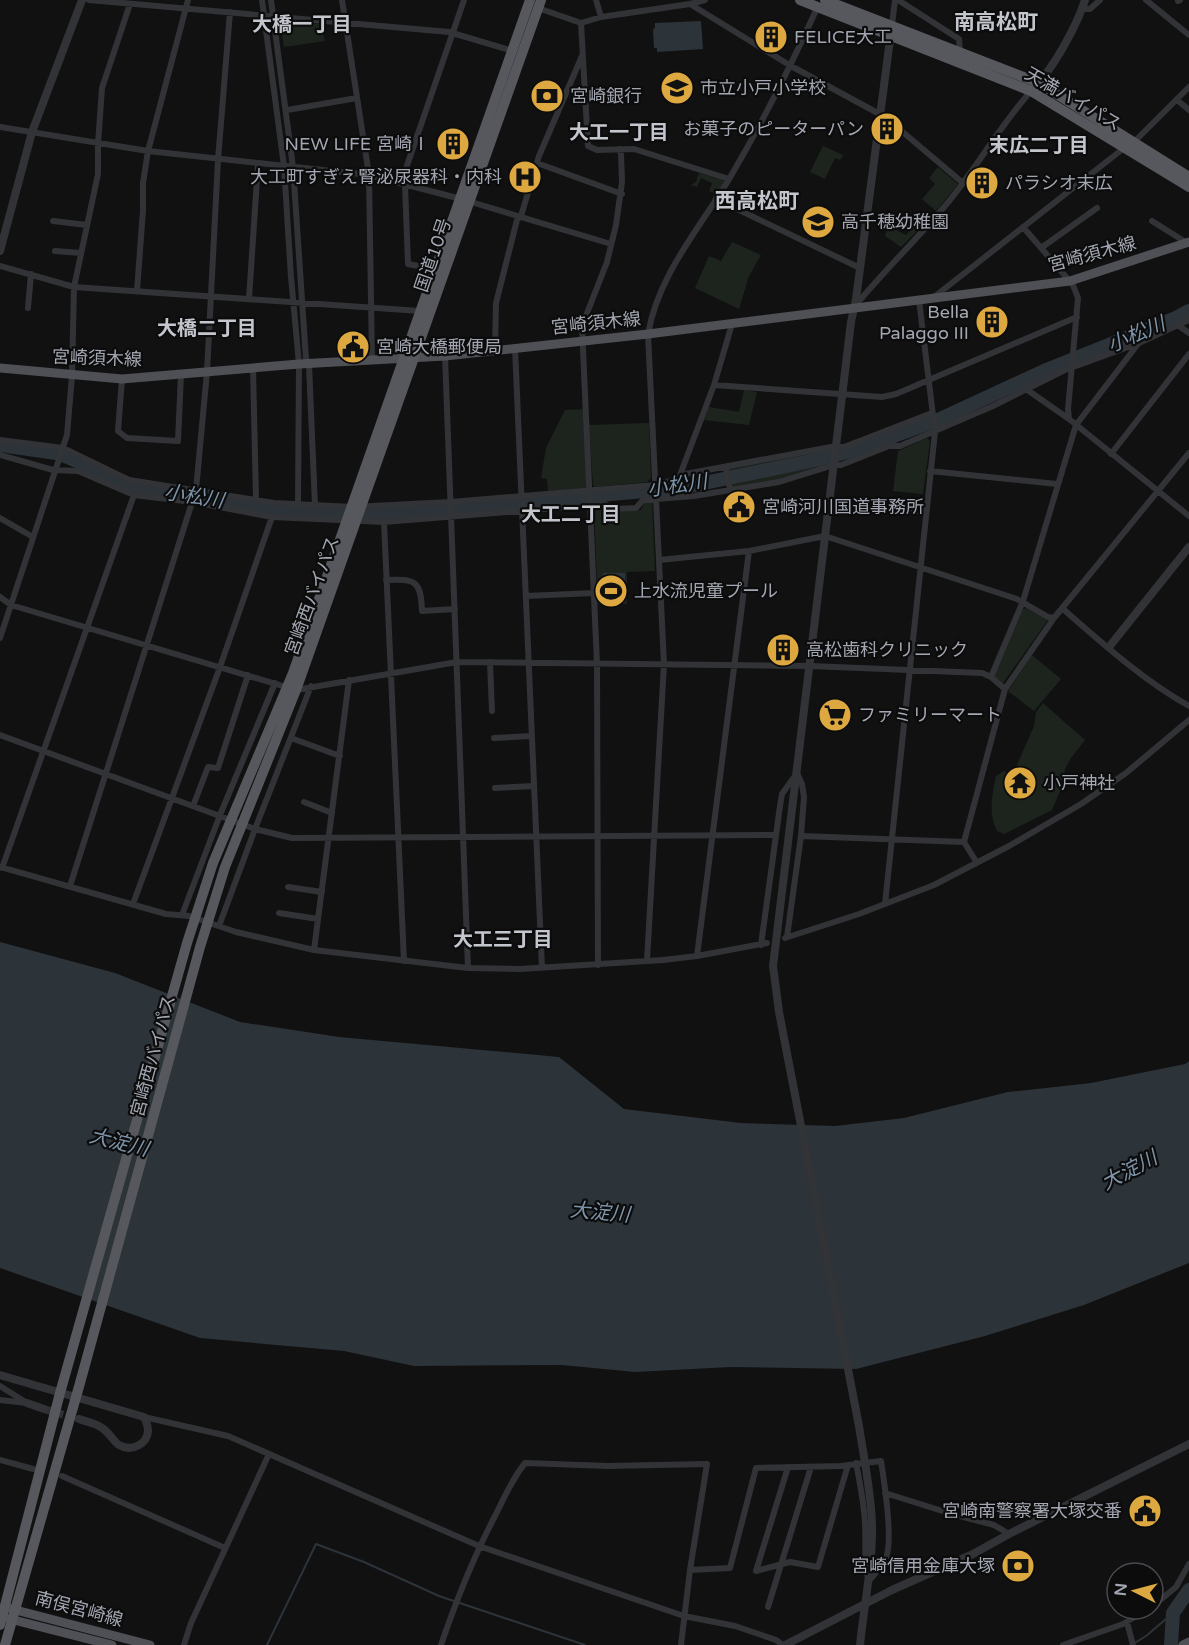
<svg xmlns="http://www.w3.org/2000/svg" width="1189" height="1645" viewBox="0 0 1189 1645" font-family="'Varela Round','Noto Sans JP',sans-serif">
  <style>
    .green { fill: #1d241e }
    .water { fill: #2c3339 }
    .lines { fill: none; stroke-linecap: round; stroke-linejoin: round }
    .stream { stroke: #2c3339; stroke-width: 2 }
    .river { stroke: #2c3339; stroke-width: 14 }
    .tertiary-tunnel { stroke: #2e2f32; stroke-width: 8; stroke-dasharray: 8 4; stroke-linecap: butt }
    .minor { stroke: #323336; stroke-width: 6 }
    .tertiary { stroke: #323336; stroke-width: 8 }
    .primary { stroke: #4e5055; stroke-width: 9 }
    .trunk { stroke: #56585e; stroke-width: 10 }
    .labels { text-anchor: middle; stroke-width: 4.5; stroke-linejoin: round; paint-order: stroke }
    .poi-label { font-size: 18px; fill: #a3a7b1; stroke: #0c0c0d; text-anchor: start }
    .street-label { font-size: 18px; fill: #a3a7b1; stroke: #0c0c0d }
    .neighbourhood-label { font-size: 20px; font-weight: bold; fill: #c4c6cd; stroke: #0c0c0d }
    .water-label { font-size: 20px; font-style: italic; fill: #7e94a9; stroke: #0c0c0d }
    .quarter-label { font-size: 21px; font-weight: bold; fill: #c4c6cd; stroke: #0c0c0d }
  </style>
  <rect width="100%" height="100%" fill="#111112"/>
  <path class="green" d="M282,21L321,24L325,41L284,47L280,23Z
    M823,146L843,155L840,160L835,158L825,179L810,172Z
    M938,167L958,184L936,211L922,199L935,184L929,178Z
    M699,173L725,181L714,201L712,200L714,193L709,191L712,183L701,178L697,187L691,185L696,182Z
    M915,225L920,228L901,247L885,236L888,226L906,235Z
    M732,242L761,255L749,276L739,309L695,288L709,256L721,261Z
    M744,390L757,392L749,425L704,420L709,407L739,412Z
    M585,409L587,486L586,488L548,491L547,479L541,478L546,448L565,410Z
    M649,423L651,478L647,482L595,487L593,485L589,425Z
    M927,438L930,441L923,494L893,491L898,451Z
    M827,450L825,466L779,481L732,488L729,468Z
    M645,501L652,503L655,571L627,572V604H598L594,509L597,507L608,513L641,510Z
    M1026,608L1048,620L1003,683L994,676L1022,610Z
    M1032,655L1061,679L1034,711L1008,691Z
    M1043,703L1085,740L1071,758L1065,769L1063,784L1052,810L1004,834L997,831C988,812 992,796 996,776L1004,771L1013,774L1034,726L1036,712Z"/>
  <path class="water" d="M701,21L703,49L657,52V48H654L653,29L655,28V23Z
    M603,573H625V601L598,602L597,580H602Z
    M0,942L115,973L240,1022L339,1037L559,1057L624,1109L741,1123L835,1126L904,1118L1008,1092L1091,1083L1185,1064L1189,1061V1263L1084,1305L985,1336L856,1369L731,1367L635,1372L562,1365L414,1366L344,1351L200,1338L0,1268Z"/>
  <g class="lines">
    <path class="stream" d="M1133,1644L1146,1636L1173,1613
      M267,1645L316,1544L364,1562L439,1596L585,1645"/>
    <path class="river" d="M0,445L56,453L70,458L128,484L267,509L375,514L645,491L680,488L815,460L856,450L940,419L1044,371L1176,318L1189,311
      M1171,1645L1173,1613L1189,1590"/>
    <path class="tertiary-tunnel" d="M44,1409L74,1418"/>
    <path class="minor" d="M89,0L449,32L513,51
      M262,0L284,166L291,277L299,364L298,504
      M271,0L293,167L306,359L309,365L315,505
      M342,0L369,175L372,361
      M596,0L601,17
      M898,0L959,39L960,51
      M1146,0L1189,35
      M1178,1L1180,0
      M690,4L791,66L885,117L963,183
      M538,8L581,23L601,17L690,4L705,0
      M1082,9H1090L1100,0
      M581,23L588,146L597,150L634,149L729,179
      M892,25L895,0
      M1177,100L1189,110
      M287,110L357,98
      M0,127L148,151L369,175L461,199L611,244
      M537,163L622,194
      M716,199L860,268
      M53,221L87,225
      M1152,221L1187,243
      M1023,227L1073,285L1078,298L1068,409L1069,419
      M1041,248L1097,208
      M55,251L81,253
      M0,266L74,287L420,311
      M435,269L408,264L405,185L402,180L464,0
      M137,291L143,210V183L148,151L188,0
      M934,297L1124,148L1134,142L1189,87
      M249,299L258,164
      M855,306C884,271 916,240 945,206C976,169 999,127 1031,91
      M28,308L31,274
      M1179,326L1189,333
      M515,348L542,968
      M495,351L496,303L517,220L521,216L539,156L582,56
      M445,356L468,968
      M253,368L256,499
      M122,379L118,431L127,438L178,441L181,374
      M714,385L882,397L896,394L1077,317
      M1026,389L1069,419L1189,516
      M0,440L63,448L129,480L274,503L352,507L451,502L655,485L674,480L680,475L831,447H844L932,413
      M1111,454L1189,354
      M0,455L53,470L78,471L134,495L193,502L272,517L384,522L605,504L615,509L636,508L643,500L694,496L779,482L834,465H841L889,446H900L993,406L1065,370L1139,343L1189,320
      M726,468L730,490
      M930,471L1057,484
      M680,475L714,385L732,324
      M888,508L926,512
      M0,518L33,537
      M384,522L404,961
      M659,560L749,551L825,536L1017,599L1048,617L1054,618
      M386,580C415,579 421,580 422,611L455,609
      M526,596L594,593
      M0,597L11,605L296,690L457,662L810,666L982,673L991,677L1005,689
      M1062,608C1102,643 1143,680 1189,706
      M0,638L67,435L72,376L74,287L98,174V144L102,88L130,4
      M490,662L492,711
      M991,677L1023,601L1076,425L1138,344
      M0,735L255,829L292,838L776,835
      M291,738L340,756
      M494,738L531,736
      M495,788L534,786
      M304,802L332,813
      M193,806L208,767L218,768L248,675
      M801,836L964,842
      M977,863L964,842L1005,689L1054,618L1189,453
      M0,867L166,914L189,916L236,932L314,950L468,968L520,969L663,960L697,956L767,943
      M2,868L134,495
      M70,886L196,490L207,372L218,160L230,12
      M288,887L322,892
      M133,904L220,667L272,517
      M885,904L935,432L919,300
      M279,913L318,919
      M182,915L220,815L275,683
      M219,926L255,829L311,686
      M785,938L859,914L934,885L1009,846L1081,804L1126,773L1189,720
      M761,945L780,806L782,794L797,773L802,784L804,797L801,836L787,937
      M314,950L349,680
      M697,956L749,551
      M647,961L664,664L648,334C658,276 698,230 728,181C761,125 791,66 818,6
      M598,965L597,664L582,326L607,262L616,225L622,182L621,154L619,149
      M0,1386L27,1403
      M0,1400L27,1403
      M144,1417L228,1436L479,1546L684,1616L735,1626L776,1640L783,1645
      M0,1460L33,1469
      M856,1463C860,1483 864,1503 865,1523C866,1541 864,1558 867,1575
      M788,1467L756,1571L790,1562L818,1567L848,1465
      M62,1476L225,1548
      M885,1493L952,1514L994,1525L1009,1534
      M690,1570L730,1568L756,1468L841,1466L881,1461C884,1480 894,1545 885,1560C881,1567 874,1575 868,1582
      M1153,1606L1176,1587L1189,1564
      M768,1607L811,1467
      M1127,1622L1133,1645
      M184,1645L191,1623L269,1454
      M441,1645C456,1601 473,1558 495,1516C504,1498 512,1479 525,1463L608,1466L707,1464L690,1570L681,1645
      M1063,1645L1123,1624L1148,1609"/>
    <path class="tertiary" d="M1035,86C1054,68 1077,25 1085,0
      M0,251L32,132L82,0
      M1109,647L1189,547
      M0,1375L144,1417C146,1421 148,1426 148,1431C147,1445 131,1452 119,1445C113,1441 109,1432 102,1428C96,1423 86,1422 79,1419
      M27,1403L44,1409
      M785,1645L892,1590L973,1554L1009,1534L1189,1444
      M860,1645C864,1605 873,1564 872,1524C871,1491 864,1459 859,1426L779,1012L773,966L851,322L856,299L891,32"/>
    <path class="primary" d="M0,368L122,379L299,364L445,356L648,334L1070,281L1189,242
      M8,1608L150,1645
      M6,1618L112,1645
      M1183,1645L1189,1642"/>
    <path class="trunk" d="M800,0L1031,91L1189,187
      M825,0L1039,83L1189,177
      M0,1625L60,1393L187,943L213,863L293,673L530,0
      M5,1645L80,1383L200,947L225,867L296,690L541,0"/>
  </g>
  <defs>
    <g id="building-disc" transform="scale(1.725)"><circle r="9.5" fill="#dca83f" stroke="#0c0c0d"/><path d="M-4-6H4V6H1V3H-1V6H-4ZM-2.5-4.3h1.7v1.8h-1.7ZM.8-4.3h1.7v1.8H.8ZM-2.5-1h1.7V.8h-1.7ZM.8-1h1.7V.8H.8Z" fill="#111"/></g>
    <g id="school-disc" transform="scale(1.725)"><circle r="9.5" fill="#dca83f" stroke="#0c0c0d"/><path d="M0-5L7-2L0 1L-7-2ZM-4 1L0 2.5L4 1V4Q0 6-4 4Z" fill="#111"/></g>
    <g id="bank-disc" transform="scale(1.725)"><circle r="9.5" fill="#dca83f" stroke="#0c0c0d"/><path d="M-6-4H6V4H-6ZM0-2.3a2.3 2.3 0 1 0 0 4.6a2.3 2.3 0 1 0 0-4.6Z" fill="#111"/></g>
    <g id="hospital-disc" transform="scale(1.725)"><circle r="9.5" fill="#dca83f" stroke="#0c0c0d"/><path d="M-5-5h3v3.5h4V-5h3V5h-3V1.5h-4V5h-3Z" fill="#111"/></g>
    <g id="civic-disc" transform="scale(1.725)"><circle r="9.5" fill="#dca83f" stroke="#0c0c0d"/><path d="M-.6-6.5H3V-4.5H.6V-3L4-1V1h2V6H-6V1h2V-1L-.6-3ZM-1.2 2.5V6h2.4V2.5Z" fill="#111"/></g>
    <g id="stadium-disc" transform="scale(1.725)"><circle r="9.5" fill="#dca83f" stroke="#0c0c0d"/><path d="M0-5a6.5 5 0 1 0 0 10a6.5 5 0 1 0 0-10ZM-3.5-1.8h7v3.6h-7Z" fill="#111"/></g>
    <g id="supermarket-disc" transform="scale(1.725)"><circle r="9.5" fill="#dca83f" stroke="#0c0c0d"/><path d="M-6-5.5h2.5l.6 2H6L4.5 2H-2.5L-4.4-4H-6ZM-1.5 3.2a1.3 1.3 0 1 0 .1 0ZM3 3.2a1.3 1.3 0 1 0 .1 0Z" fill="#111"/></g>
    <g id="temple-disc" transform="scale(1.725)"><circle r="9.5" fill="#dca83f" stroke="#0c0c0d"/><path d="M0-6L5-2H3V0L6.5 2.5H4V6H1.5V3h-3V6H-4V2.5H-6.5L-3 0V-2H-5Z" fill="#111"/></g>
  </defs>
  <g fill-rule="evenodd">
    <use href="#building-disc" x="771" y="37"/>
    <use href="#school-disc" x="677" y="88"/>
    <use href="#bank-disc" x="547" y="96"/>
    <use href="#building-disc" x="887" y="129"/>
    <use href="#building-disc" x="453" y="144"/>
    <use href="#hospital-disc" x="525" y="177"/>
    <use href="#building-disc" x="982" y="183"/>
    <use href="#school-disc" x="818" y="222"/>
    <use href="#building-disc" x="992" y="322"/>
    <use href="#civic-disc" x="353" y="347"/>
    <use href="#civic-disc" x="739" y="507"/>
    <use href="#stadium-disc" x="611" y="591"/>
    <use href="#building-disc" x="783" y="650"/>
    <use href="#supermarket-disc" x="835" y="715"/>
    <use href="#temple-disc" x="1020" y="783"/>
    <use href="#civic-disc" x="1145" y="1511"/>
    <use href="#bank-disc" x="1018" y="1566"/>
  </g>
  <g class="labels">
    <g class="poi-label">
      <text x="794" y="43">FELICE大工</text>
      <text x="700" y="94">市立小戸小学校</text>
      <text x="570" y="102">宮崎銀行</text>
      <text x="864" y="135" text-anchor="end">お菓子のピーターパン</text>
      <text x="430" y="150" text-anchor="end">NEW LIFE 宮崎Ⅰ</text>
      <text x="502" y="183" text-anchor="end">大工町すぎえ腎泌尿器科・内科</text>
      <text x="1005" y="189">パラシオ末広</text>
      <text x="841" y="228">高千穂幼稚園</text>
      <text x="969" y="318" text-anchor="end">Bella<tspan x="969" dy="21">Palaggo III</tspan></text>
      <text x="376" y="353">宮崎大橋郵便局</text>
      <text x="762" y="513">宮崎河川国道事務所</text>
      <text x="634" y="597">上水流児童プール</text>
      <text x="806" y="656">高松歯科クリニック</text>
      <text x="858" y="721">ファミリーマート</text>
      <text x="1043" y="789">小戸神社</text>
      <text x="1122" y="1517" text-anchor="end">宮崎南警察署大塚交番</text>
      <text x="995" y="1572" text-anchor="end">宮崎信用金庫大塚</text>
    </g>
    <g class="street-label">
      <text transform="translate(1073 99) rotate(30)" y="6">天満バイパス</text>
      <text transform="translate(1092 254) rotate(-15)" y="6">宮崎須木線</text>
      <text transform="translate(433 255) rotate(-71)" y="6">国道10号</text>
      <text transform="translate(596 323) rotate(-6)" y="6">宮崎須木線</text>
      <text transform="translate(97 358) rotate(2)" y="6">宮崎須木線</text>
      <text transform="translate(312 596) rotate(-70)" y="6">宮崎西バイパス</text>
      <text transform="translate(153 1056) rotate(-75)" y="6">宮崎西バイパス</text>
      <text transform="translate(79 1609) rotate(15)" y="6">南俣宮崎線</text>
    </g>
    <g class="neighbourhood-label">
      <text x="302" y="31">大橋一丁目</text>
      <text x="619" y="139">大工一丁目</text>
      <text x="1039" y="152">末広二丁目</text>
      <text x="207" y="335">大橋二丁目</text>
      <text x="571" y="521">大工二丁目</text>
      <text x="503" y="946">大工三丁目</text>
    </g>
    <g class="water-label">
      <text transform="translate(1136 334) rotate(-23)" y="7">小松川</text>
      <text transform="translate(677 485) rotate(-8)" y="7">小松川</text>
      <text transform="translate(194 496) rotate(9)" y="7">小松川</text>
      <text transform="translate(119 1142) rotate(14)" y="7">大淀川</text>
      <text transform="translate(1129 1170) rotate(-28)" y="7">大淀川</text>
      <text transform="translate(600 1212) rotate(5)" y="7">大淀川</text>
    </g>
    <g class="quarter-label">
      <text x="996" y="29">南高松町</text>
      <text x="757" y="208">西高松町</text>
    </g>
  </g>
  <g transform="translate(1135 1591) rotate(276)"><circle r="28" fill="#0c0c0d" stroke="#484a4f" stroke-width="1.5"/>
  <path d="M0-4.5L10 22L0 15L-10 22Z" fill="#dca83f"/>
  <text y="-9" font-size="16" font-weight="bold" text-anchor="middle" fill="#a3a7b1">N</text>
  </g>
</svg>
